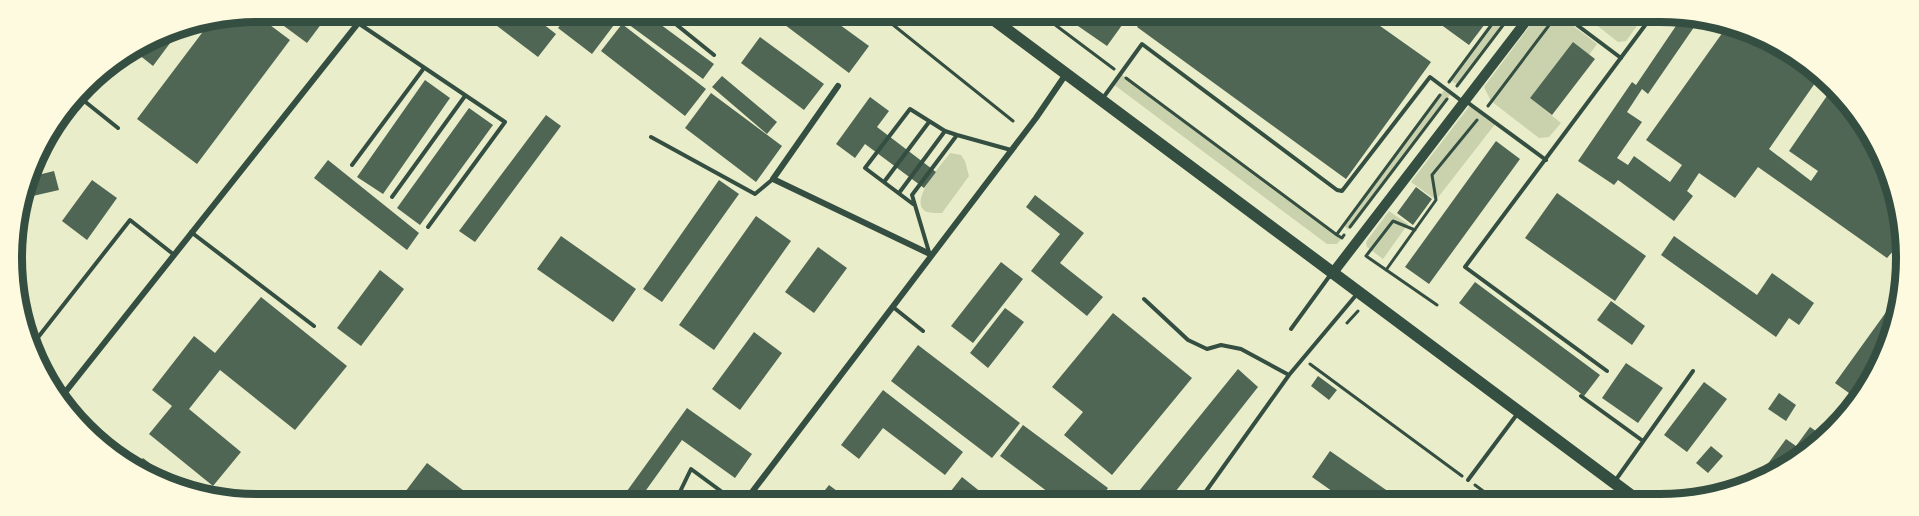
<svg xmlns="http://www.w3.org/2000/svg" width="1919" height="516" viewBox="0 0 1919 516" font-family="'Alegreya Sans',sans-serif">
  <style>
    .green { fill: #cad2ad }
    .building { fill: #4f6655 }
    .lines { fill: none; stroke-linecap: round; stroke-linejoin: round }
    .path { stroke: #344e41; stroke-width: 3 }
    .service { stroke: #344e41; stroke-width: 4 }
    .minor { stroke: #344e41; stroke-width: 6 }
    .tertiary { stroke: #344e41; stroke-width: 10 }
    .primary { stroke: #344e41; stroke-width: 12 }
    .rim { fill: none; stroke: #344e41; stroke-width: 8 }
  </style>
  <rect width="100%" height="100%" fill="#e9edc9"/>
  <path class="green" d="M1498,16H1504L1507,20L1458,85L1450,80Z
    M1537,16H1560L1597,44L1589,55L1573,43L1530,98L1561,123L1549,137L1539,138L1491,101L1484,87Z
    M1585,16H1644L1626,41L1618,42Z
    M1121,74L1342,238L1337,244H1327L1113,84Z
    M1444,90L1450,95L1348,230L1344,225Z
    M1471,104L1496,123L1436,200L1411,182Z
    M950,153L961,155L965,161L969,176L942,213C938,213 931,213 927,212C906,203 943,163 950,153Z
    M1389,211L1408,224L1383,259L1367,247L1366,242Z"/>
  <path class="building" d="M265,12H324L328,15L307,43Z
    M254,13L290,40L197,164L137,119L211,21Z
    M480,13H529L556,34L538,57Z
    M570,13H607L617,21L592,54L558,28Z
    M613,13H645L714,64L703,79Z
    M794,14H825L869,46L849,73L785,25Z
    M1062,15H1116L1125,21L1107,46Z
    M1146,15L1366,16L1431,62L1346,179L1137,27Z
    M1429,16H1491L1469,45Z
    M1682,17H1701L1648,94L1642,89L1627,112L1642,122L1617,158L1628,165L1634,156L1670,182L1682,165L1646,140L1728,25L1797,53L1820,76L1769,149L1811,181L1818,171L1789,151L1831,90L1844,99L1865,121L1902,210V241L1887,258L1758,167L1735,198L1699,173L1687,191L1693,196L1674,221L1618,180L1614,185L1578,161L1632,82L1636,85Z
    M622,24L706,89L685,116L601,51Z
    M182,27L153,66L133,50L164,31Z
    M760,37L824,84L804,110L741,63Z
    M1573,42L1595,59L1552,115L1530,98Z
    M722,76L777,122L767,134L712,87Z
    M425,80L450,98L383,194L357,177Z
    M711,93L782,146L756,182L685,128Z
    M870,97L889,111L877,127L936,172L924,188L865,144L855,158L836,144Z
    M469,108L493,125L420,225L397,208Z
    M546,115L561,126L475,242L459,231Z
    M1496,141L1520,159L1429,284L1405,267Z
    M328,160L419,233L407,250L314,178Z
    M54,171L59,190L24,198L30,177Z
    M92,180L117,198L87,240L62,221Z
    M719,180L739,194L662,302L643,289Z
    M1416,187L1432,199L1413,225L1397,213Z
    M1557,193L1646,256L1615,301L1525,238Z
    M1035,195L1084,233L1060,263L1103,297L1087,316L1031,271L1060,234L1026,207Z
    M756,216L791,241L714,350L679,325Z
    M561,236L636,289L613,322L537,269Z
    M1674,236L1757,295L1772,273L1814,303L1799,325L1789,318L1776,337L1661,255Z
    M818,247L847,268L814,313L785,292Z
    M1001,262L1023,279L973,343L951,326Z
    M380,270L404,289L361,346L337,328Z
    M1475,282L1600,375L1584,396L1459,303Z
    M1902,290V306L1880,366L1856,398L1835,383Z
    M261,297L347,366L295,430L220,370L189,409L241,452L213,486L149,434L172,406L152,390L194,336L215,353Z
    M1611,301L1645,326L1632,345L1597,320Z
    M1005,308L1024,322L988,368L970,353Z
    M1113,313L1192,378L1112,475L1064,435L1083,412L1052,387Z
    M754,332L782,353L740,410L712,389Z
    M918,345L1020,423L992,458L891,381Z
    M1626,363L1663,388L1638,423L1602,398Z
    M1238,369L1258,387L1168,501H1141L1135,496Z
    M1318,376L1337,390L1329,400L1311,386Z
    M1704,382L1727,399L1687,452L1664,435Z
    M883,390L963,452L945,475L883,428L859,459L841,445Z
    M1779,393L1796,405L1786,421L1768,409Z
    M687,408L752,454L735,478L682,440L639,500L627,491Z
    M1023,425L1108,488L1099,501H1060L1000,456Z
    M1810,427L1826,438L1769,479L1753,484L1786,439L1796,446Z
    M1711,446L1723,456L1708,473L1696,463Z
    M1330,451L1402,501H1346L1312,477Z
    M143,458L182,488V489L135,471L133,470Z
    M427,463L476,500H407L402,496Z
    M962,477L992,501H943Z
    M829,485L849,500H817Z"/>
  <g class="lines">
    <path class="path" d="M887,14V20L1013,121
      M1042,15L1114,69
      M1126,78L1337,235L1342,238L1344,235
      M1449,82L1498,16
      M1457,86L1510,16
      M1488,106L1556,16
      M1350,227L1447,99
      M1415,230L1393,221L1366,256L1437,305
      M1337,234L1440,95
      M1386,270L1436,200L1432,175L1477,120
      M1347,323L1358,311
      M1310,364L1462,476
      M1475,485L1498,502"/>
    <path class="service" d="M662,13L714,55
      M1565,16L1621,58
      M358,23L505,122L428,227
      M78,96L118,128
      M1103,98L1142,44L1337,190L1342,191L1430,77L1463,102
      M1467,102L1546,160
      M651,137L755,194L773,179
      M352,165L424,68
      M884,182L929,122
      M899,193L945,131
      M392,197L465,96
      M913,204L865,168L910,109L945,131L957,135
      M191,232L314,326
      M929,252L912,195L957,135L1011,150
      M1144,299L1188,340L1207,349L1221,345L1241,349L1289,375
      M893,307L923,331
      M1291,329L1331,274
      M32,345L130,220L173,254
      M1607,371L1465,267L1652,16
      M1581,396L1643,441
      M1468,480L1518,413
      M1615,481L1693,371
      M676,500L691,469L733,500
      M1199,501L1289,375L1357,294
      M1697,501L1707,489L1716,495"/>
    <path class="minor" d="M838,86L773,179L932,255
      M59,400L367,12
      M746,500L1036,118L1066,74"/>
    <path class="tertiary" d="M1332,274L1530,16"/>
    <path class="primary" d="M986,14L1640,502"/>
  </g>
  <path d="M0 0H1919V516H0ZM258 22H1660A236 236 0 0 1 1896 258V258A236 236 0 0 1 1660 494H258A236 236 0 0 1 22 258V258A236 236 0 0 1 258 22Z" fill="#fefae0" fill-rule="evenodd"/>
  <path class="rim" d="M258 22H1660A236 236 0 0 1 1896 258V258A236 236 0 0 1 1660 494H258A236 236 0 0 1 22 258V258A236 236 0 0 1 258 22Z"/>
</svg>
